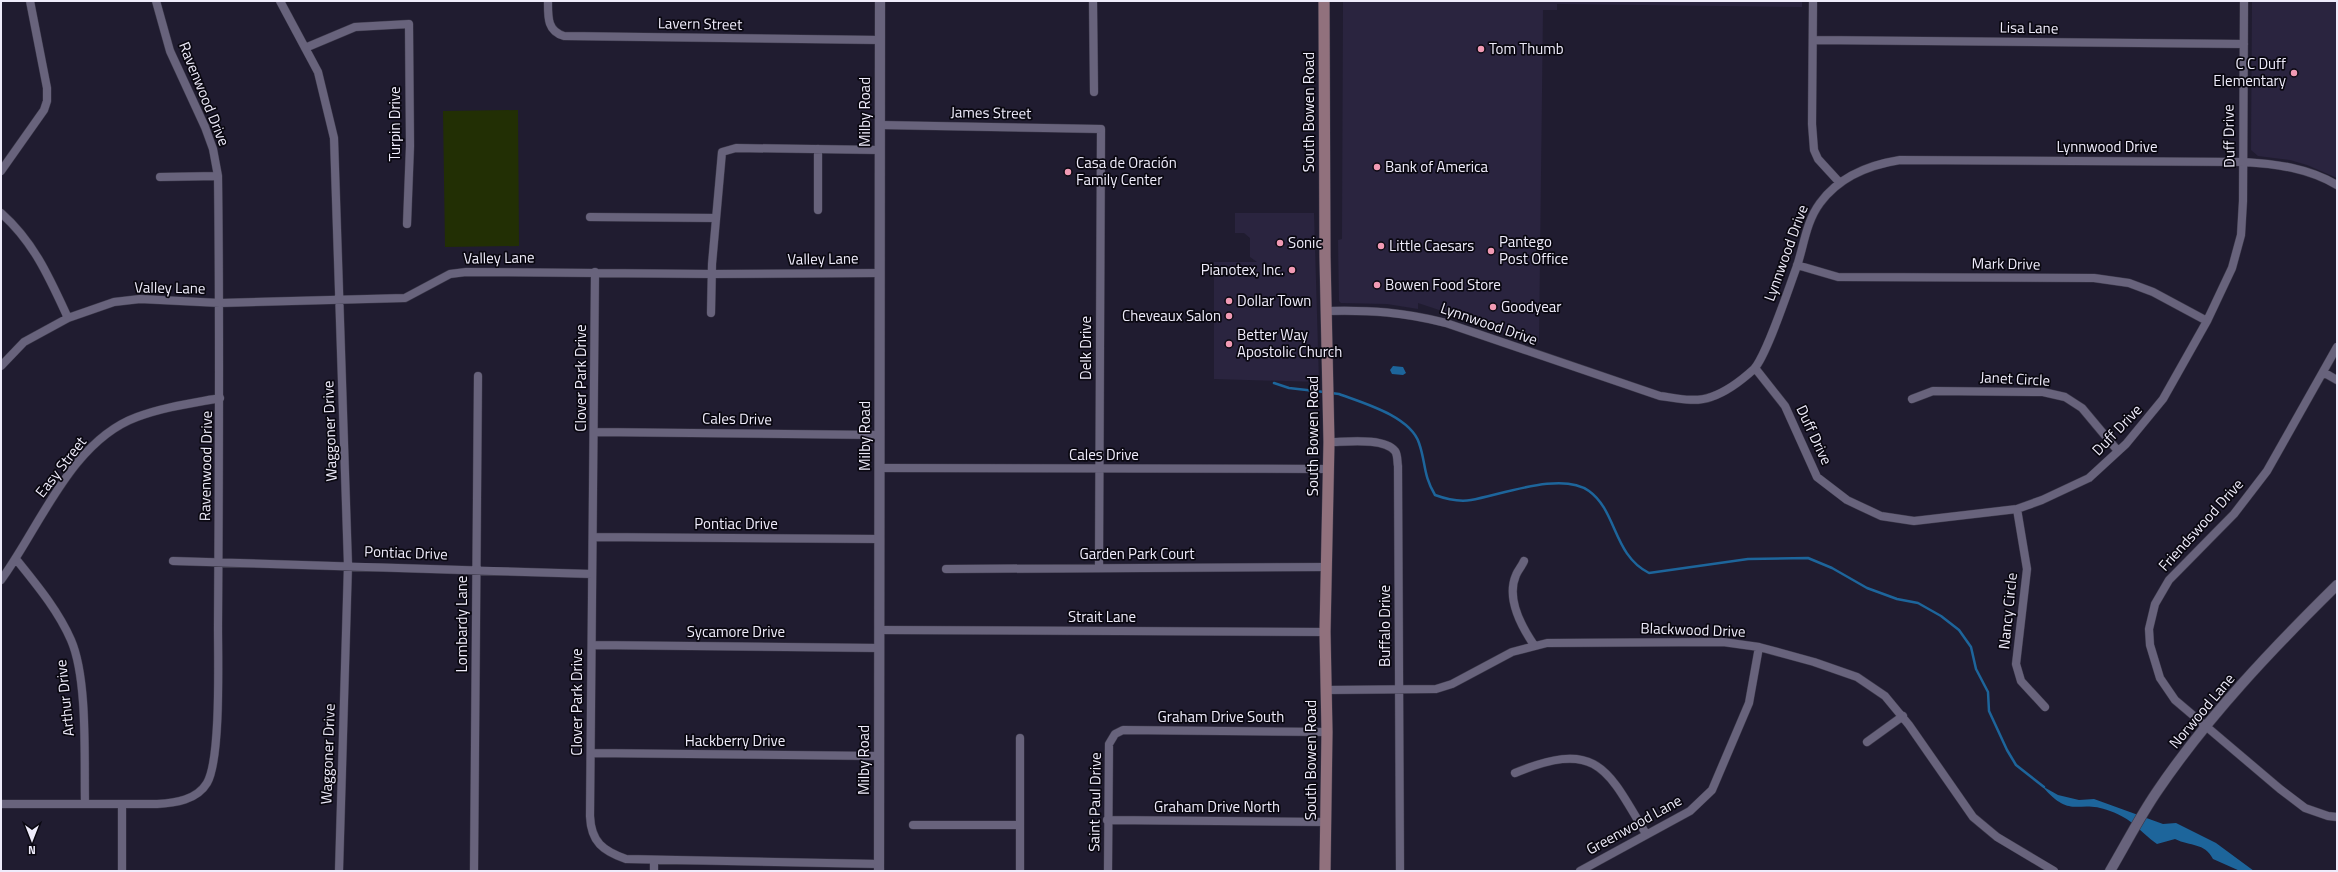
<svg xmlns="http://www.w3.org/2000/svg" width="2338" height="872" viewBox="0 0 2338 872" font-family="'Titillium Web',sans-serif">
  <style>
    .built { fill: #2a243f }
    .green { fill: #222f04 }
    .water { fill: #1d659b }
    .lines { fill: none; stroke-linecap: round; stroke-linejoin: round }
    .stream { stroke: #1d659b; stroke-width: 2.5 }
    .minor-casing { stroke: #3c394a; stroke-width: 9 }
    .tertiary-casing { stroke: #3c394a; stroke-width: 11 }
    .secondary-casing { stroke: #3c394a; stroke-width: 12 }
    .minor { stroke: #68637c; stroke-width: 8 }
    .tertiary { stroke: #68637c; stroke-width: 10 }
    .secondary { stroke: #91717d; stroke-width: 11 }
    .poi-dot { fill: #f19ab4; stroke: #0a0811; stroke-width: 1.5 }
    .labels { text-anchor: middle; stroke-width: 3.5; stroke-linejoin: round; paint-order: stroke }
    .street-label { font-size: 15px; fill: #efecfb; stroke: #0a0811 }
    .poi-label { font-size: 15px; fill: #efecfb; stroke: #0a0811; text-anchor: start }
  </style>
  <rect width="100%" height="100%" fill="#201c30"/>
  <path class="built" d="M1343,1H1802V7L1557,4V10H1543L1539,343L1418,303V309L1387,304L1341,303L1339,301L1338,240L1342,239Z
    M2252,1H2337V178L2307,165L2290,160L2258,156L2251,150Z
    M1235,213H1314L1319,382L1214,379V262H1257L1250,257V238L1244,233H1235Z"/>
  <path class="green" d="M518,110L519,246L445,247L443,111Z"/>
  <path class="water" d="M1393,366L1403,367L1406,373L1403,375L1392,374L1390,370Z
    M2042,786L2058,795L2079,800L2094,799L2163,824L2176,823L2216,843L2254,871H2240L2213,859C2204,842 2191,847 2175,839L2157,844C2139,831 2133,819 2110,811C2077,798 2072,821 2042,786Z"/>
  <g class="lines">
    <path class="stream" d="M1274,383L1289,388L1324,392
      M1331,393L1339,394C1363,403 1410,416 1419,443C1426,463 1423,475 1435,495C1446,499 1459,502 1471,500C1501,495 1562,471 1589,491C1617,511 1613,555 1649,573L1748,559L1808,558L1832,568L1867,588L1897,599L1918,603L1941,616L1959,630L1971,647L1976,669L1988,692L1989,711L2007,750L2016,765L2044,787"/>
    <g class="minor-casing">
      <path id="minor" d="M280,1L318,72L334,138L348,565L339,871
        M548,1C548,17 547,31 564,36L880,40
        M1093,1L1094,92
        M1813,1L1812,124L1814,150L1818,159L1840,183
        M1813,40L2244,44
        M305,48L355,27L409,24L410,146L407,224
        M880,125L1101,129L1099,568
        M1,171L44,110L47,101V88L30,1
        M160,177L218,176
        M818,210V149
        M1,213C34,242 50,279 68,318
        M590,217L716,218
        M1797,265L1838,277L2094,278L2129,283L2153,292L2207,321
        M595,272L590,816C591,842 603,851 626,859L879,864
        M1327,311C1371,310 1403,312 1446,323L1660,396C1676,398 1695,403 1711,397C1726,392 1742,380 1754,369C1767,355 1789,287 1797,266C1804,245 1806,222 1820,203C1839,177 1868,165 1900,160L2244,162C2277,164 2308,168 2337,185
        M711,313L712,264L722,152L736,148L880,150
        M2337,347L2267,471L2234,514L2169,580L2155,604L2149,629L2150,645L2160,678L2175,700L2280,789L2305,808L2328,816L2337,817
        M1,366L24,342L68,318L114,302L140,299L220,303L405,298L450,274L466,272L712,274L880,273
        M1755,368L1785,406L1817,477L1847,500L1881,516L1914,521L2017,509L2042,500L2089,478L2126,444L2163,399L2207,321L2232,268L2241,235L2243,201L2244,1
        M2323,372L2337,380
        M1912,399L1933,391L2043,392L2065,397L2082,408L2118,451
        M594,432L880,435
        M1329,442C1345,442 1384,437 1395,451C1398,455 1397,462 1398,466L1400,871
        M880,468L1329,469
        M2017,509L2027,569L2016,664L2021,681L2045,707
        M593,537L879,539
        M16,559C36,584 58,610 71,640C88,679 84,759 85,804
        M173,561L592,574
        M1524,561C1522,566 1518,570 1516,575C1506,598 1521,626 1534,645
        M946,569L1327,567
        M1,580C40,527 71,441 137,417C163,407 193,403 220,398
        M879,630L1325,632
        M592,645L879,648
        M1326,690L1436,689L1452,684L1512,652L1547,643L1723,642L1759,647L1814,662L1857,677L1885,696L1909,725L1973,817L1997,837L2054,871
        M1020,738V871
        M1867,742L1903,716
        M591,753L879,756
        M1515,773C1597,739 1607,768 1646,834
        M1,804H157C175,803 197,800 207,783C221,759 218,660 218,627C219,477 220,327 218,176L213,149L205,127L170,51L156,1
        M1107,820L1326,822
        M913,825H1020
        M122,871V804
        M474,871L478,376
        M654,871V860
        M1108,871L1109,744L1115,734L1123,730L1327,732
        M1580,871L1690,811L1712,790L1749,703L1759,647"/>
    </g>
    <g class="tertiary-casing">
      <path id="tertiary" d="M879,871L880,1
        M2110,871C2126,844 2140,816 2158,790C2209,715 2273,648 2337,585"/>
    </g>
    <g class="secondary-casing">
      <path id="secondary" d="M1324,1L1325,257L1329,442L1325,632L1327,732L1325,871"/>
    </g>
    <use href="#minor" class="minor"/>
    <use href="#tertiary" class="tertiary"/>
    <use href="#secondary" class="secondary"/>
  </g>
  <g class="poi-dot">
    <circle cx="1481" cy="49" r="4"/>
    <circle cx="2294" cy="73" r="4"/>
    <circle cx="1377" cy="167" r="4"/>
    <circle cx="1068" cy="172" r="4"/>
    <circle cx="1280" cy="243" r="4"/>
    <circle cx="1381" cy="246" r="4"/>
    <circle cx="1491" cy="251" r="4"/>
    <circle cx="1292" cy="270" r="4"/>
    <circle cx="1377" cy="285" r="4"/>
    <circle cx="1229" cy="301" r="4"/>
    <circle cx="1493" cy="307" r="4"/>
    <circle cx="1229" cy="316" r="4"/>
    <circle cx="1229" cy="344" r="4"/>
  </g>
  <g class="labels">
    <g class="street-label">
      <text transform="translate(700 24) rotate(1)" y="5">Lavern Street</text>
      <text transform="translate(2029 28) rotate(1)" y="5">Lisa Lane</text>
      <text transform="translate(204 94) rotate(68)" y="5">Ravenwood Drive</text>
      <text transform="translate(865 112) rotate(-90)" y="5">Milby Road</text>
      <text transform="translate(1309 112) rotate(-90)" y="5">South Bowen Road</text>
      <text transform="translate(991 113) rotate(1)" y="5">James Street</text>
      <text transform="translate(395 124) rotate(-90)" y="5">Turpin Drive</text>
      <text transform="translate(2229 136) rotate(-91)" y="5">Duff Drive</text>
      <text x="2107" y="152">Lynnwood Drive</text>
      <text transform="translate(1786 253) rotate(-70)" y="5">Lynnwood Drive</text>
      <text transform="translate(499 258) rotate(-1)" y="5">Valley Lane</text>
      <text transform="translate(823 259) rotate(-1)" y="5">Valley Lane</text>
      <text transform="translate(2006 264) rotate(1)" y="5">Mark Drive</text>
      <text transform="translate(170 288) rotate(1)" y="5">Valley Lane</text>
      <text transform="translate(1489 324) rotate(19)" y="5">Lynnwood Drive</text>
      <text transform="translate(1086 348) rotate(-90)" y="5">Delk Drive</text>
      <text transform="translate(581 378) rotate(-90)" y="5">Clover Park Drive</text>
      <text transform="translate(2015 379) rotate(3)" y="5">Janet Circle</text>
      <text transform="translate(737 419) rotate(1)" y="5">Cales Drive</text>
      <text transform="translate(2117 430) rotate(-46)" y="5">Duff Drive</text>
      <text transform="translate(330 431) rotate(-92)" y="5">Waggoner Drive</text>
      <text transform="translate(1814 435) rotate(65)" y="5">Duff Drive</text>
      <text transform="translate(865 436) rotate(-90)" y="5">Milby Road</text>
      <text transform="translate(1313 436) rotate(-90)" y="5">South Bowen Road</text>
      <text x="1104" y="460">Cales Drive</text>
      <text transform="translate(206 466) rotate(-89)" y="5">Ravenwood Drive</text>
      <text transform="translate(61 467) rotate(-52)" y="5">Easy Street</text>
      <text x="736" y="529">Pontiac Drive</text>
      <text transform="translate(2201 525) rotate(-48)" y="5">Friendswood Drive</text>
      <text transform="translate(406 553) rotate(2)" y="5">Pontiac Drive</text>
      <text x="1137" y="559">Garden Park Court</text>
      <text transform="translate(2008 611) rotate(-84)" y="5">Nancy Circle</text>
      <text x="1102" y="622">Strait Lane</text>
      <text transform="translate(462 624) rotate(-90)" y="5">Lombardy Lane</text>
      <text transform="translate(1385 626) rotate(-90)" y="5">Buffalo Drive</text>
      <text transform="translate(1693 630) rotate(2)" y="5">Blackwood Drive</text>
      <text x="736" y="637">Sycamore Drive</text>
      <text transform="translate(65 698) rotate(-96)" y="5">Arthur Drive</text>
      <text transform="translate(577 702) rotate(-90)" y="5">Clover Park Drive</text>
      <text transform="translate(2202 711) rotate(-50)" y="5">Norwood Lane</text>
      <text x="1221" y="722">Graham Drive South</text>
      <text x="735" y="746">Hackberry Drive</text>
      <text transform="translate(328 754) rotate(-88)" y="5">Waggoner Drive</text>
      <text transform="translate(864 760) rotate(-90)" y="5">Milby Road</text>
      <text transform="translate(1311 760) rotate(-90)" y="5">South Bowen Road</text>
      <text transform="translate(1095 802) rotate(-89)" y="5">Saint Paul Drive</text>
      <text x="1217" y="812">Graham Drive North</text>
      <text transform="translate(1634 825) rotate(-29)" y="5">Greenwood Lane</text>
    </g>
    <g class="poi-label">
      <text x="1489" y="54">Tom Thumb</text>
      <text x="2286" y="69" text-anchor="end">C C Duff<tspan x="2286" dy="17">Elementary</tspan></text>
      <text x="1076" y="168">Casa de Oración<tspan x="1076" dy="17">Family Center</tspan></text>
      <text x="1385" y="172">Bank of America</text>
      <text x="1499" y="247">Pantego<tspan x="1499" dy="17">Post Office</tspan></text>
      <text x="1288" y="248">Sonic</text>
      <text x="1389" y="251">Little Caesars</text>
      <text x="1284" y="275" text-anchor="end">Pianotex, Inc.</text>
      <text x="1385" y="290">Bowen Food Store</text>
      <text x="1237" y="306">Dollar Town</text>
      <text x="1501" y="312">Goodyear</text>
      <text x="1221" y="321" text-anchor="end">Cheveaux Salon</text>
      <text x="1237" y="340">Better Way<tspan x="1237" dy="17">Apostolic Church</tspan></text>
    </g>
  </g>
  <rect width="2338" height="872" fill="none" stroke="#efecfb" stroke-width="4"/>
  <g transform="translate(32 840) rotate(180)" stroke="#0a0811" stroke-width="3" paint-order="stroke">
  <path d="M0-3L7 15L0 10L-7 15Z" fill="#efecfb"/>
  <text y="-6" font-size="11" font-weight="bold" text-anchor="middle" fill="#efecfb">N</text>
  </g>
</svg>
